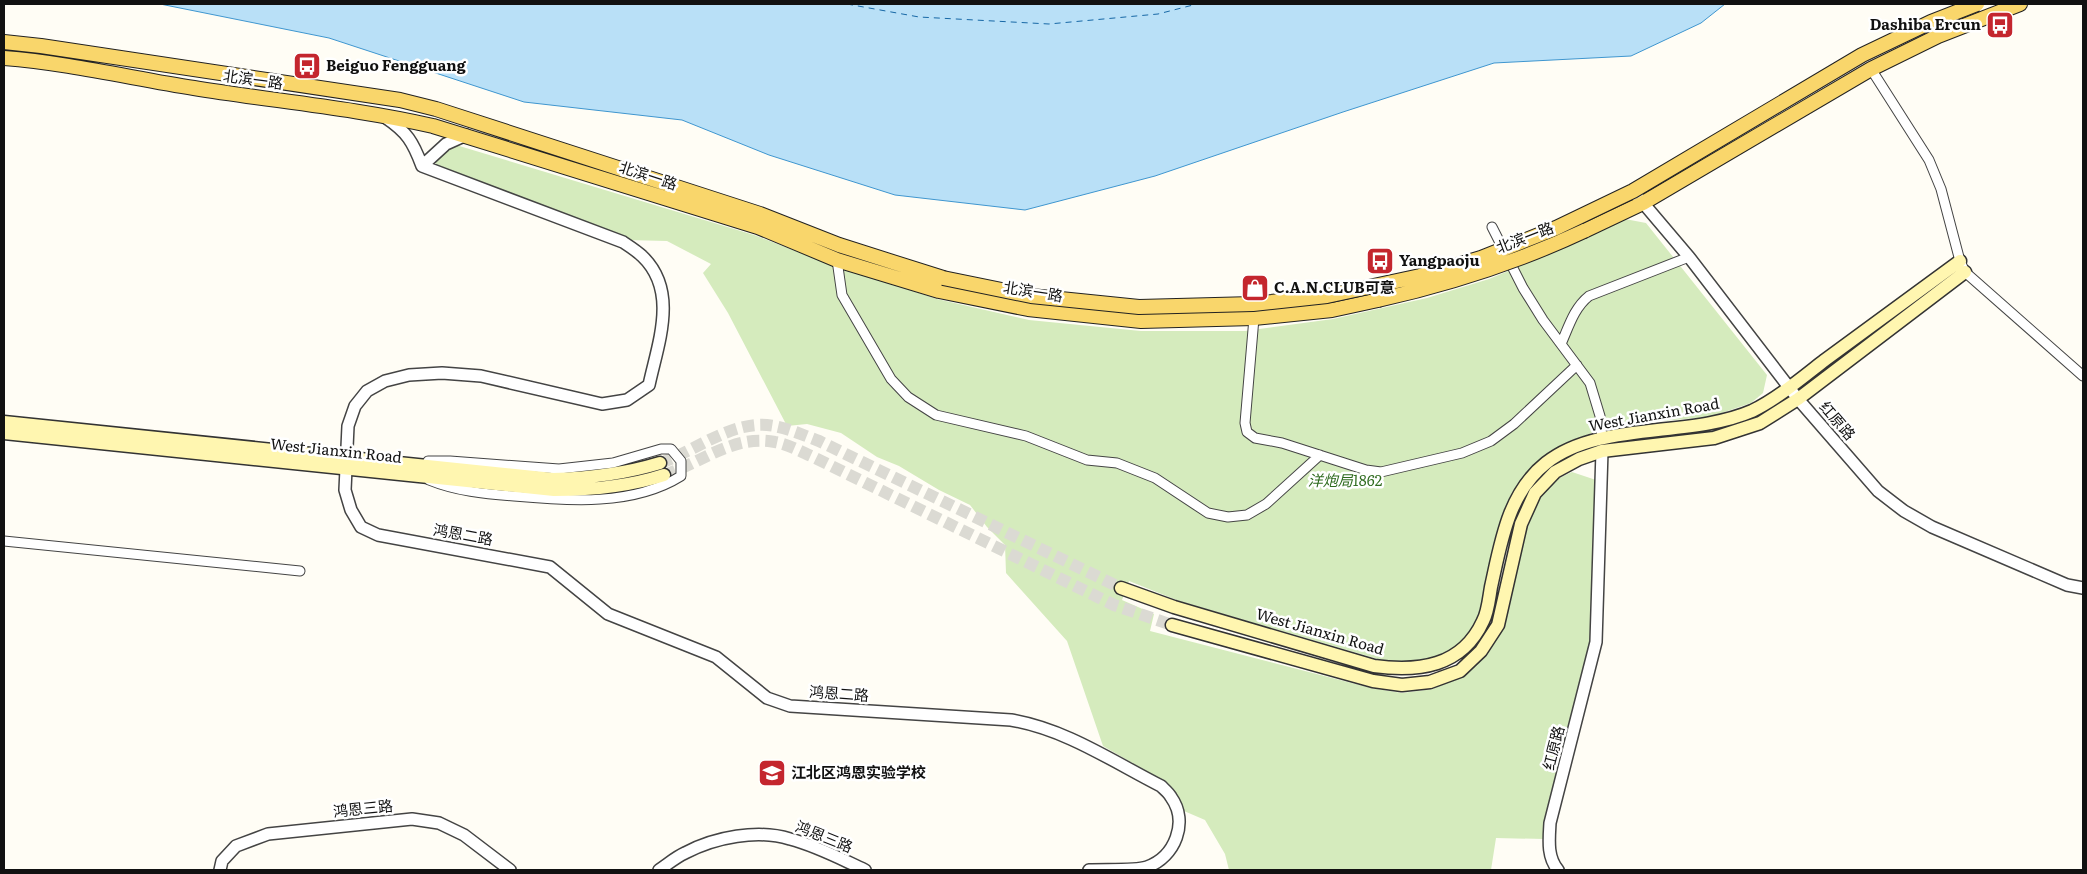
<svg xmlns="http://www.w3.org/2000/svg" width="2087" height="874" viewBox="0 0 2087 874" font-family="Literata,'Noto Sans SC',serif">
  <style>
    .green { fill: #d5ebbd }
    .water { fill: #b9e0f7; stroke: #3f96cf }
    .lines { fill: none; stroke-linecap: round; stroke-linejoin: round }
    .ferry { stroke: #1768a6; stroke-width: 1; stroke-dasharray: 6 5; stroke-linecap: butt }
    .secondary-tunnel { stroke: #dbdad3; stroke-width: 12; stroke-dasharray: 12 6; stroke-linecap: butt }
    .minor-casing { stroke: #444; stroke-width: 11 }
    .tertiary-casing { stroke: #444; stroke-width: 14 }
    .secondary-casing { stroke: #333; stroke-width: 15 }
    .primary-casing { stroke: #222; stroke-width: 16 }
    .minor { stroke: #fff; stroke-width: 9 }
    .tertiary { stroke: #fff; stroke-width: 11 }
    .secondary { stroke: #fff6b0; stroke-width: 12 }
    .primary { stroke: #f9d66b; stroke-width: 14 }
    .primary-bridge-casing { stroke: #222; stroke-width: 16; stroke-linecap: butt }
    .primary-bridge { stroke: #f9d66b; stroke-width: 14 }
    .labels { text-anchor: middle; stroke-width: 5; stroke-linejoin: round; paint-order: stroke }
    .poi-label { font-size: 15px; font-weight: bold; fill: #111; stroke: #fff; text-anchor: start }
    .street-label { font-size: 15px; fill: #111; stroke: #fff }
    .park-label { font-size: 15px; font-style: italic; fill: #2f6b1f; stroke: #fff }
  </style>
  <rect width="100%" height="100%" fill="#fffdf5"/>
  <path class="green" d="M456,145L754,235L824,262L937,299L1029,320L1141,331H1245L1333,319L1427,298L1489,279L1565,247L1625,219L1646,223L1767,375L1763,393L1751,403L1710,417L1613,425L1568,442L1541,458L1520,482L1503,520L1481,620L1465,643L1445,657L1398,665L1179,601L1129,581L1122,600L1154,614L1150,631L1371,688L1402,693L1433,689L1465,674L1486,654L1527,524L1540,498L1555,480L1572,472L1596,480L1590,641L1544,821V839L1496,838L1491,870H1229L1225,854L1205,820L1184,811L1179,797L1160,779L1103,746L1067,641L1006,573L1005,545L987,527L970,505L939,490L899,466L877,457L841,433L807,424L787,426L728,313L703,273L711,264L667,241L626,240L436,167L435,159Z"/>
  <path class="water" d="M160,4H1725L1701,23L1631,56L1494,63L1343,112L1155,176L1025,210L895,195L769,155L682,120L524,102L329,38Z"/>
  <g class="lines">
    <path class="ferry" d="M847,4L919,17L1049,24L1158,14L1197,4"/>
    <path class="secondary-tunnel" d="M660,463C692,452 722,428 756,425C777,423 800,434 819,441L1121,588
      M664,475C701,463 734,434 775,442C787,444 800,451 811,456L1114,605L1172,625"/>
    <g class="minor-casing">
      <path id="minor" d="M1871,69L1929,160L1941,189L1960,261L1965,272L2083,376
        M1492,227L1523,288L1543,320L1590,383L1600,416L1602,438
        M837,260L842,295L891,379L908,397L936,415L1026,436L1087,460L1117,463L1155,478L1208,513L1228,517L1247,515L1266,504L1320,455
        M1254,318L1245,423L1247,432L1255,438L1282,443L1366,470L1381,472L1462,453L1491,441L1514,424L1577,365
        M1561,344C1569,326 1574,308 1589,296L1689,257
        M428,461H450L559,469L613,463L661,449H671L681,461V476C633,506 569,501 514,496C485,494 456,491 429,480
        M4,541L300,571"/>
    </g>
    <g class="tertiary-casing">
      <path id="tertiary" d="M386,118C407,132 413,142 422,166L446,144L466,135
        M422,166L623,242C629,246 637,251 642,256C679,291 658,343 649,385L627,400L602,404L481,376L442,373L409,375L385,381L367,391L355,406L348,426L345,490L351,510L361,527L378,535L550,567L608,614L716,657L767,698L790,706L1011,720C1065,729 1112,761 1161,786C1164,789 1169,793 1171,797C1189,822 1175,857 1147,867C1135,871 1104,869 1089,870
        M1633,191L1689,257L1798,399L1878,491L1904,511L1932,527L2067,585L2083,588
        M220,870L222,861L236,846L268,834L412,819L439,823L464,835L510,870
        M659,870C668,864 676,857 685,853C715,837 758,829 790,839C817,846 841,859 865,870
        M1558,870C1547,857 1549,840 1550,823L1596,642L1602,451"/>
    </g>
    <g class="secondary-casing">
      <path id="secondary" d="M4,422L553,479C590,478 624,474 660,463
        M4,433L554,490C592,490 627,487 664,475
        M1121,588L1174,607L1374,666C1418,672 1462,667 1483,621C1488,612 1489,598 1491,587C1501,542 1508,493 1546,463C1599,421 1690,438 1752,411C1777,399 1803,377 1825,360C1870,327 1915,294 1960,261
        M1172,625L1373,681L1402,685L1430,682L1460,671L1481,651L1498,625L1521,524L1535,493L1555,472L1579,459L1602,451L1714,438L1760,423L1798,399L1965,272"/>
    </g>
    <g class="primary-casing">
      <path id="primary" d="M4,42L41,46L400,100L436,109L760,214L839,245L943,278
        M4,58C68,63 131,78 194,88C274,101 354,108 433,126L758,227L837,260L939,291L1028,309L1141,321L1254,318L1332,310L1378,300
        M1584,231L1643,203L1871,69L1938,36L2020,4"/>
    </g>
    <use href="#minor" class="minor"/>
    <use href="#tertiary" class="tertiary"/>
    <use href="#secondary" class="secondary"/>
    <use href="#primary" class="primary"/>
    <g class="primary-bridge-casing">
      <path id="primary-bridge" d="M943,278L1031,296L1139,307L1253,304L1327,296L1420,276L1481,258L1556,228L1633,191L1862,55L1931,22L1977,4
        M1378,300C1449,284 1518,262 1584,231"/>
    </g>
    <use href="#primary-bridge" class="primary-bridge"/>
  </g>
  <defs>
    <g id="bus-square" transform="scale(1.4375)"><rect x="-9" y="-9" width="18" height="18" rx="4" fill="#c4262e" stroke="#fff"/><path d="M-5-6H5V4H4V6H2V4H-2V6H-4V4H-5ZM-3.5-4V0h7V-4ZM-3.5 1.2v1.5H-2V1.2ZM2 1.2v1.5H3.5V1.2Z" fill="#fff"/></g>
    <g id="shop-square" transform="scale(1.4375)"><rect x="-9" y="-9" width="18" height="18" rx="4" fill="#c4262e" stroke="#fff"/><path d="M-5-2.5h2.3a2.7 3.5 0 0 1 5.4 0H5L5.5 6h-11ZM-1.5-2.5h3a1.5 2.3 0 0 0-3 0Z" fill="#fff"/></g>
    <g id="school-square" transform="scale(1.4375)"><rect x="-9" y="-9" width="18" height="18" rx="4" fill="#c4262e" stroke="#fff"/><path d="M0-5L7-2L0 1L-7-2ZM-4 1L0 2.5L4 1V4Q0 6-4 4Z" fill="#fff"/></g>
  </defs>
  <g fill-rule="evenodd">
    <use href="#bus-square" x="2000" y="25"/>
    <use href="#bus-square" x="307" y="66"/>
    <use href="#bus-square" x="1380" y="261"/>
    <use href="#shop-square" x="1255" y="288"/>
    <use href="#school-square" x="772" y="773"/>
  </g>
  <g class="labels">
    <g class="poi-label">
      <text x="1981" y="30" text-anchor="end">Dashiba Ercun</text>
      <text x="326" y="71">Beiguo Fengguang</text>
      <text x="1399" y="266">Yangpaoju</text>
      <text x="1274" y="293">C.A.N.CLUB可意</text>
      <text x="791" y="778">江北区鸿恩实验学校</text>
    </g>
    <g class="street-label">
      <text transform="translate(253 80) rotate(8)" y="5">北滨一路</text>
      <text transform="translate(648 176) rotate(18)" y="5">北滨一路</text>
      <text transform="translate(1525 238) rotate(-21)" y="5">北滨一路</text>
      <text transform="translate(1033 292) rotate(9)" y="5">北滨一路</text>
      <text transform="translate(1654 415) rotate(-10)" y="5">West Jianxin Road</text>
      <text transform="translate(1837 421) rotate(49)" y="5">红原路</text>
      <text transform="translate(336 451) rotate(6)" y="5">West Jianxin Road</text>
      <text transform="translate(463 535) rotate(10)" y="5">鸿恩二路</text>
      <text transform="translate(1320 632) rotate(16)" y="5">West Jianxin Road</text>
      <text transform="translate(839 694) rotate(4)" y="5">鸿恩二路</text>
      <text transform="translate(1554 748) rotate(-76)" y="5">红原路</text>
      <text transform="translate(363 809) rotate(-6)" y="5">鸿恩三路</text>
      <text transform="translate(824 837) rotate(22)" y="5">鸿恩三路</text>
    </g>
    <g class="park-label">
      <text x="1345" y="486">洋炮局1862</text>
    </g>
  </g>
  <rect width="2087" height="874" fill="none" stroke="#111111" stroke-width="10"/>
</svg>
